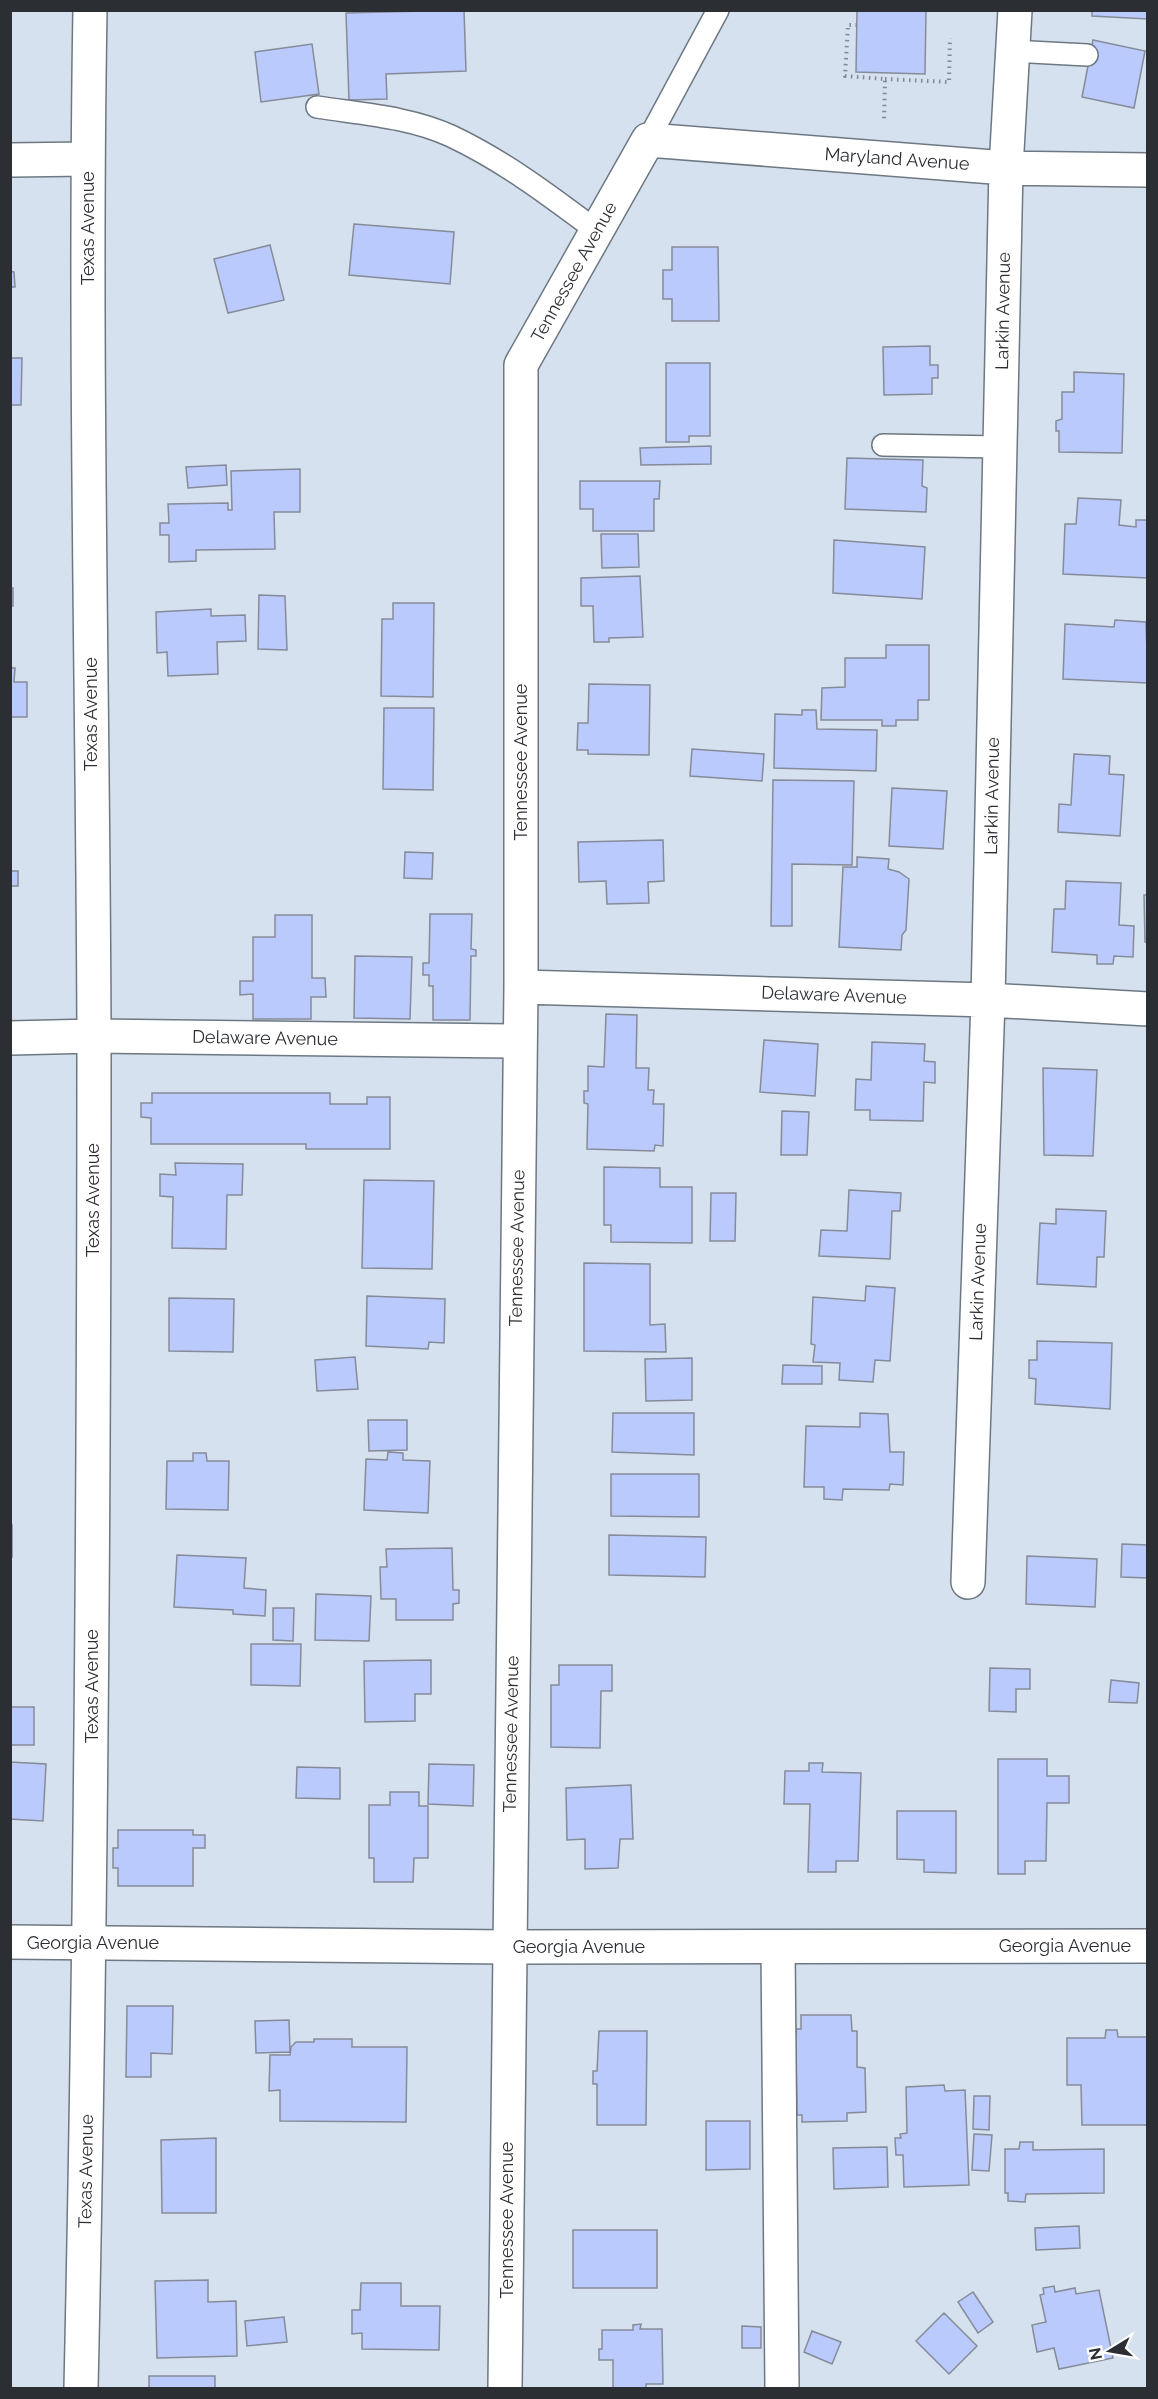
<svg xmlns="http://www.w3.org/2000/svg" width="1158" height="2399" viewBox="0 0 1158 2399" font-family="Raleway,sans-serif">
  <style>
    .building { fill: #bbcafc; stroke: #868b99; stroke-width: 1.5 }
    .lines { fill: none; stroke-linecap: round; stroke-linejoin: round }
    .service-casing { stroke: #6d7883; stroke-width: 24 }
    .minor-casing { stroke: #6d7883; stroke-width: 36 }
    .tertiary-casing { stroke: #6d7883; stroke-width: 36 }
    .path { stroke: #818992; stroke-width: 4; stroke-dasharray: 1.5 4.5; stroke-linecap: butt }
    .service { stroke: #fff; stroke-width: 21 }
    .minor { stroke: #fff; stroke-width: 33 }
    .tertiary { stroke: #fff; stroke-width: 33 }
    .labels { text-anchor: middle; stroke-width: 4.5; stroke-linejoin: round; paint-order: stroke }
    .street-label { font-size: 18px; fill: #2b2f34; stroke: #fff }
  </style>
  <rect width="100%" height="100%" fill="#d5e1ee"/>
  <path class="building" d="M464,10L466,71L386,74L387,99L349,100L346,13Z
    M857,10H926L925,74L856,72Z
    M1092,10H1148V19L1092,16Z
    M1093,40L1145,51L1134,108L1082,97Z
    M312,44L319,94L261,102L255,52Z
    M354,224L454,232L450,284L349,275Z
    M270,245L284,300L228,313L214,259Z
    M672,247H718L719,321H672V299H663V270H672Z
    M10,271L14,272L15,287H10Z
    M930,346V365H938V378H932V394L884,395L883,347Z
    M10,358H22L21,405H10Z
    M666,363H710V436H689V442H666Z
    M1074,372L1124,374L1122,453L1059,452V431H1056V421L1062,419V392H1074Z
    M711,446V464L641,465L640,448Z
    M847,458L923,460L922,486L927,488L926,512L845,509Z
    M226,465L227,485L188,488L186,467Z
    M300,469V512H274L275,549L196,550V561L169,562V535H160V523H169L168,504L228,503V510H232L231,471Z
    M580,481H660L659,499H654V531H593V509H580Z
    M1078,498L1121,500L1119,525L1136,527V520H1148V578L1063,574L1065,524H1076Z
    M601,534H638L639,567L602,568Z
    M834,540L925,547L922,599L833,593Z
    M640,576L643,637L609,638V642H594L593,606H581V578Z
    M10,588H13V606H10Z
    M259,595L285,596L287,650L258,649Z
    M393,603H434L433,697L381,696L382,619H393Z
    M211,609V616L245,615L246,641L217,642L218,674L168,676L167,652L157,653L156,612Z
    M1115,620L1146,622L1148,683L1063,679L1065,624L1114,627Z
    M886,645H929V700H918V720H896V726H882V720H821L822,688L845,687V658H886Z
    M10,668H15L14,682H27V717H10Z
    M589,684L650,685L649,755L588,754V750H577L578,723H588Z
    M384,708H434L433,790L383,789Z
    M802,710H816L817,729L877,730L876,771L774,768L775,714L802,715Z
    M692,749L764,754L762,781L690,776Z
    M1074,754L1110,756L1109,774L1124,775L1120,836L1058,832L1059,804L1071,805Z
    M773,780L854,781L852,865L792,864V926H771Z
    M892,788L947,791L943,849L889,846Z
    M663,840L664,881L648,882L649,903L607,904L606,881L579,882L578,842Z
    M405,852L433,853L432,879L404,878Z
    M857,857L889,859L888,869L899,872L909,879L906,930L902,935L901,950L839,947L843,867H857Z
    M10,871H18V886H10Z
    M1066,881L1121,883L1119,925L1134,926L1133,957L1114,956L1113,964H1097V955L1052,952L1054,909H1065Z
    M1144,895H1148V942H1145Z
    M430,914H472L471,949L476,950V956H471L470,1020H433V986H429V975H423V963H429Z
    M275,915H312V978H325L326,997H311V1019H253V994L240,995V981H253V937H275Z
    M355,956L412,957L410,1019L354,1018Z
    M606,1014L637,1015L636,1068H649L648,1090H654L653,1104H664L663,1146L655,1145L654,1151L587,1149L588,1104L584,1103V1091H588V1066L604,1067Z
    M764,1040L818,1044L815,1096L760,1092Z
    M872,1042L925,1044L924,1061L935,1062V1083L924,1082L923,1121L870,1120V1110H855L856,1079L871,1080Z
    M1043,1068L1097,1070L1093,1156L1044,1155Z
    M152,1093H330V1104H367V1097H390V1149H306V1144H151V1118L141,1117V1103H152Z
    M782,1111L809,1112L807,1155H781Z
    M175,1163L243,1164L242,1195H227L226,1249L172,1248L173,1197L160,1196V1174L176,1175Z
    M604,1167L660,1168V1187H692V1243L611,1242V1225H604Z
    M364,1180L434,1181L432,1269L362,1268Z
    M849,1190L901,1193L900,1211H892L890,1259L819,1256L821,1230L847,1231Z
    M711,1193H736L735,1241H710Z
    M1056,1209L1106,1211L1104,1257H1097L1096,1287L1037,1284L1040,1223L1056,1224Z
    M584,1263L650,1264V1325L665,1324L666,1352L584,1351Z
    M866,1286L895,1288L890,1361L875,1360L873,1382L839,1380L840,1363L813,1362L815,1345L811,1344L813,1297L865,1301Z
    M367,1296L445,1299L444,1343L429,1342L428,1349L366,1346Z
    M169,1298L234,1299L233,1352L169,1351Z
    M1037,1341L1112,1343L1110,1409L1035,1404L1036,1379L1029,1378V1360H1037Z
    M355,1357L358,1389L317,1391L315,1360Z
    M692,1358V1400L646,1401L645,1359Z
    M783,1365L822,1366V1384H782Z
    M613,1413H694V1455L612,1452Z
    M860,1413L888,1414L890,1452H904L903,1485L890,1484L889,1490L843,1489L842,1500L824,1499V1487H804L806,1426L860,1427Z
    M368,1420H407V1450L369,1451Z
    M388,1452L403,1453V1460L430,1461L428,1513L364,1510L366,1459L387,1460Z
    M193,1453H206L207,1461H229L228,1510L166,1509L167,1461H193Z
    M611,1474H699V1517L611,1516Z
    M10,1525H12V1557H10Z
    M609,1535L706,1537L705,1577L609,1575Z
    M1122,1544L1148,1545V1578L1121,1577Z
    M452,1548L453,1590H459V1603L453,1604V1620H396V1599H381L380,1567H387L386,1549Z
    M177,1555L246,1558L244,1588L266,1590L265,1616L233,1614V1610L174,1607Z
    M1027,1556L1097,1559L1095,1607L1026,1604Z
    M316,1594L371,1596L369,1641L315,1640Z
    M273,1608H294L293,1641L273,1640Z
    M251,1644H301L300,1686L251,1685Z
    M431,1660V1694H415V1721L365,1722L364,1661Z
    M559,1665H612V1691H601L600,1748L551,1747V1685H559Z
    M990,1668L1030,1669V1689H1016V1712L989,1711Z
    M1111,1680L1139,1683L1137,1703L1109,1702Z
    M10,1707H34V1745H10Z
    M998,1759H1047V1776H1069V1803H1047L1046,1861H1025V1874H998Z
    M10,1762L46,1764L43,1821L10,1819Z
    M809,1763H823L822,1772L861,1773L858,1861H836V1872H808L810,1804H784L785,1771H809Z
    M429,1764L474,1765L473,1806L428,1804Z
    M297,1767L340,1768V1799L296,1798Z
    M631,1785L633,1839H620L618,1868L585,1869V1839L567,1840L566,1788Z
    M390,1792H419V1806H428V1858H414L413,1882H374V1858H369V1805H390Z
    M897,1811H956V1873L924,1872V1860L897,1859Z
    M118,1830H193V1835H205V1848H193V1886H118V1868H113V1848H118Z
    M127,2006H173L172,2054L151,2053V2077H126Z
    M801,2015H851L852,2031H857V2067L865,2068L866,2112L847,2113V2121L802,2122V2115H797L796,2056H793V2035H796V2029H801Z
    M289,2020L290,2052L256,2053L255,2021Z
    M1106,2030H1117L1118,2037H1148V2125H1082L1081,2085H1067V2038H1105Z
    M599,2031H647L646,2125H597V2084H593V2071H597Z
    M314,2039H352V2047H407L406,2122L280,2121V2090L269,2091L270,2055H290L291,2047L296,2042H314Z
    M944,2085L945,2091L965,2090L969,2185L904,2187L903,2155H896L895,2138H901L900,2134L907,2133L906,2087Z
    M974,2096H990L989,2130L973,2129Z
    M706,2121H750V2169L706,2170Z
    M974,2134L992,2135L989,2171L972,2170Z
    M216,2138V2213H162L161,2140Z
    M1020,2142H1033V2150L1104,2149V2193L1026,2194L1025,2202L1008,2201V2193H1005V2149H1019Z
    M887,2147L888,2187L834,2189L833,2148Z
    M1079,2226L1080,2248L1036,2250L1035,2228Z
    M573,2230H657V2288H573Z
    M208,2280V2302L236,2301L237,2356L157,2358L155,2281Z
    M361,2283H401V2306H440L439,2350L362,2349V2333L352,2334V2310H360Z
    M1054,2286L1055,2292L1075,2288L1076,2294L1099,2290L1113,2358L1059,2369L1054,2348L1037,2352L1032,2325L1046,2322L1040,2295L1044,2294L1043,2288Z
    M973,2292L993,2322L978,2333L958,2302Z
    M944,2313L977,2346L949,2374L916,2341Z
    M284,2317L287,2342L247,2346L245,2321Z
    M641,2324L640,2329H662L663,2384H646V2388H613V2360H599V2349H602V2330H633V2325Z
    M742,2326L761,2327V2348H742Z
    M812,2331L841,2342L832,2364L804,2352Z
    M149,2376H215V2388H149Z"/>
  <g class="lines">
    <g class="service-casing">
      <path id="service" d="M1013,51L1087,55
        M317,107C362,114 410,117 451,136C504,161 550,196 597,231
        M648,140L718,10
        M883,445L1000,447"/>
    </g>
    <g class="minor-casing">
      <path id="minor" d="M10,160L87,159
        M521,987L988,1000L1148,1009
        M10,1038L94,1036L520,1041
        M968,1582L988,1000L1006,168L1015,10
        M778,1947L782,2388
        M81,2388C91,1938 94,1488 94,1038C93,696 84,353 90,10
        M505,2388L521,987V365L648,140L1006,168L1148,170"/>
    </g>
    <g class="tertiary-casing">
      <path id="tertiary" d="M10,1942L509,1947L1148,1946"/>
    </g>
    <path class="path" d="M857,25H848L845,76L885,79L884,121
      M885,79L949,82L950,38"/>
    <use href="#service" class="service"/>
    <use href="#minor" class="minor"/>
    <use href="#tertiary" class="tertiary"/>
  </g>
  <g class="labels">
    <g class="street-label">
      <text transform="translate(897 159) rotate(4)" y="6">Maryland Avenue</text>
      <text transform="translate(88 228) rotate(-90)" y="6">Texas Avenue</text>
      <text transform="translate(574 272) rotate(-61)" y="6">Tennessee Avenue</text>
      <text transform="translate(1003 311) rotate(-89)" y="6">Larkin Avenue</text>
      <text transform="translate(91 714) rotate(-90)" y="6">Texas Avenue</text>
      <text transform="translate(521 762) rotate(-90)" y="6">Tennessee Avenue</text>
      <text transform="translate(992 796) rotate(-89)" y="6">Larkin Avenue</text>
      <text transform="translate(834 995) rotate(2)" y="6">Delaware Avenue</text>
      <text transform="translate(265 1038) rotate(1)" y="6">Delaware Avenue</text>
      <text transform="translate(93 1200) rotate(-90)" y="6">Texas Avenue</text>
      <text transform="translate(517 1248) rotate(-89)" y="6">Tennessee Avenue</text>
      <text transform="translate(978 1282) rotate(-88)" y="6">Larkin Avenue</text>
      <text transform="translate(92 1686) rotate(-90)" y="6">Texas Avenue</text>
      <text transform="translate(511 1734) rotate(-89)" y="6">Tennessee Avenue</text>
      <text x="93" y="1949">Georgia Avenue</text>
      <text x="1065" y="1952">Georgia Avenue</text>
      <text x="579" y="1953">Georgia Avenue</text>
      <text transform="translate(86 2171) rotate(-89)" y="6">Texas Avenue</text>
      <text transform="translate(507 2220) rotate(-90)" y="6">Tennessee Avenue</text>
    </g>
  </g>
  <rect width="1158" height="2399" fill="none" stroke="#2b2f34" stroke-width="24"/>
  <g transform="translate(1110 2351) rotate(259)" stroke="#ffffff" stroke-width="4.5" paint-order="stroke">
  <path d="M0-4.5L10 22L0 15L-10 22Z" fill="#2b2f34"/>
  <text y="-9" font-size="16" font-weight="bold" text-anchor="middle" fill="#2b2f34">N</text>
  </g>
</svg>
